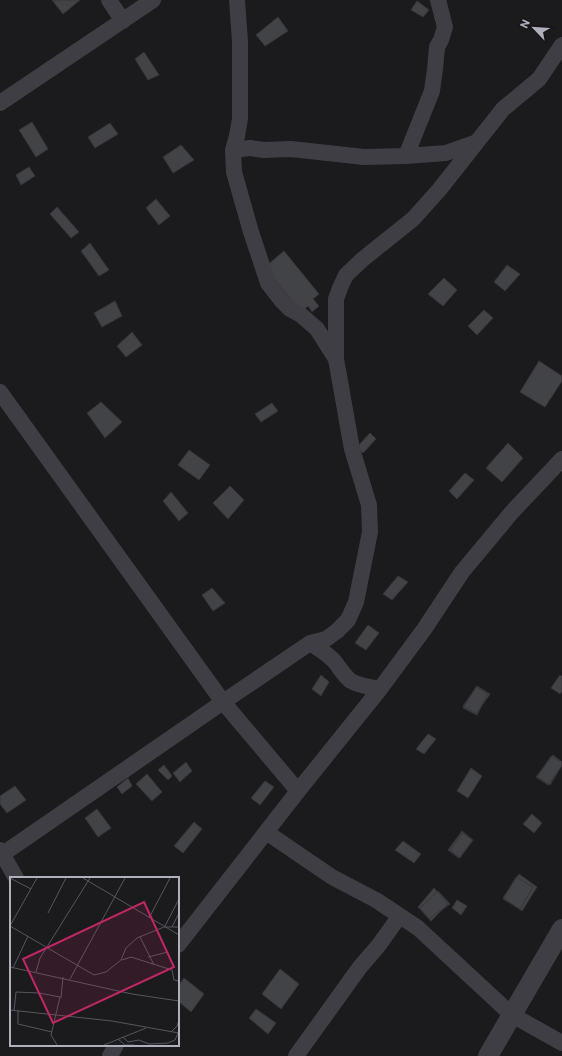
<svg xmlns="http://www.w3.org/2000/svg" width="562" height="1056" viewBox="0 0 562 1056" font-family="Commissioner,sans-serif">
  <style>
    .building { fill: #424347; stroke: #353539 }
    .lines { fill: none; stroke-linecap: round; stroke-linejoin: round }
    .minor { stroke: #3e3e44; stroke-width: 16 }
    .tertiary { stroke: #3e3e44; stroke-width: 20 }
    .inset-road { fill: none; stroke: #56575d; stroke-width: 1 }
    .view { fill: #c02765; fill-opacity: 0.15; stroke: #c02765; stroke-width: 2 }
    .inset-edge { fill: none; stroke: #aeb0bc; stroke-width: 2 }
  </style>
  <rect width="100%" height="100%" fill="#1b1b1d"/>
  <path class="building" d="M52,0H80L63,14Z
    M417,1L429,10L423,17L411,10Z
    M278,17L288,31L265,46L256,35Z
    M144,52L159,75L148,80L135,59Z
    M32,122L48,149L36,157L19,130Z
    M110,123L118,134L95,148L88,137Z
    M181,145L194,160L173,173L163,157Z
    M29,167L35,176L21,185L16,175Z
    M156,199L170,216L159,225L146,208Z
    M57,207L79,232L71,238L50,214Z
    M90,243L109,270L99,276L81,251Z
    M284,251L319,294L313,299L319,306L312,312L308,306L301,312L265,267Z
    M507,265L520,274L505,291L494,282Z
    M444,278L457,290L443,306L428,294Z
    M115,301L122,316L102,327L94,313Z
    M484,310L493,318L477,335L468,326Z
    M132,332L142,345L126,357L117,346Z
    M539,361L562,376V381L545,407L520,392Z
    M101,402L122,422L105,438L87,413Z
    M272,403L278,411L261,422L255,414Z
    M370,433L376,439L363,453L357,447Z
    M508,443L523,458L502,482L486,468Z
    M189,450L210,465L199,480L178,465Z
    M465,473L474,480L457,499L449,491Z
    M230,486L244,500L228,519L213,503Z
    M171,492L188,513L179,521L163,501Z
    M398,576L408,582L392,600L383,594Z
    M212,588L225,603L213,611L202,595Z
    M368,625L379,633L366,650L355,643Z
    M321,675L329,682L321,696L312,689Z
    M560,675L562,677V691L560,694L551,688Z
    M477,686L490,694L476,714L463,706Z
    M476,687L488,693L477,715L463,708Z
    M428,734L436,739L424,754L416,749Z
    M553,755L562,762V766L548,785L536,777Z
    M551,756L562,762V765L550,785L537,777Z
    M186,762L192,771L180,782L173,773Z
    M164,765L172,776L168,780L158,770Z
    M471,768L482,776L468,798L457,791Z
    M147,774L162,792L152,801L136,784Z
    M128,778L132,786L122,794L117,787Z
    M265,781L274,787L260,805L251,798Z
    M15,786L26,800L7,813L0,804V796Z
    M97,809L111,828L98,837L85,818Z
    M532,814L542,823L534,833L523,824Z
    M194,822L202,829L183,853L174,846Z
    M462,831L473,840L459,858L448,850Z
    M462,833L473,840L460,858L450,850Z
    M403,841L421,854L414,863L395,850Z
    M519,874L537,887L522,911L503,898Z
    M516,877L533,887L520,909L503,899Z
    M434,888L448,904L431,921L418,907Z
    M438,891L450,904L429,919L420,908Z
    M457,900L467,906L461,915L452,908Z
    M280,969L299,984L281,1009L262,994Z
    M184,978L204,994L191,1012L178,1001V986Z
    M256,1009L276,1023L268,1034L249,1018Z"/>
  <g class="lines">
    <path class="minor" d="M109,0L123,21
      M0,103L153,0
      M233,150L250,148L264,150L291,149L364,157L406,156L446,153L477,142
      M406,156L432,91L435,69L437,47L441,40L445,27L438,0
      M336,359V299L340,288L346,275L363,259L413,219L439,190L503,109L539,79L562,45
      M0,392L223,702L298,791
      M310,643C319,649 328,654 335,662C340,668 343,675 351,681C359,686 371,687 380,689
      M266,832L332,877L376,900L403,918
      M0,850L16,878
      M0,856L223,702L310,643L326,639L337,631L348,620L356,602L370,532L369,505L352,449L336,359L317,329L301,315L290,309L282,301L268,283L251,232L234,172L233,150L237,136L240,119V42L237,0
      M178,945L298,791L380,689L425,628L462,572L512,512L562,459
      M110,1056L116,1045
      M296,1056L360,967L379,945L396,921L403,918L418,928L512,1015L562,1043"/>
    <path class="tertiary" d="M488,1056L562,929"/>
  </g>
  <g transform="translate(10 877)">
    <rect width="169" height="169" fill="#1b1b1d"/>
    <path class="inset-road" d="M0,1L21,12M73,1L169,58M38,36L56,1M139,41L160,1M0,49L84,98L96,95L111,83L116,71L127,61L154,50H169M0,49L27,1M155,49L169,22M162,50L169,36M130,60L144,88M138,80L158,75M112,83L121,80L162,93L164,103L169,104M0,90L122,117L169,124M3,91L18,59M26,95L30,81L80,1M60,102L115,1M51,121L53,100M0,133L102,144L169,156M4,134L6,115L29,116L50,120L41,158L47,168M8,134V147L42,155M162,154L167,149L169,143M113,160L118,165L129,163L139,167L158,166L165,163L168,156M108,162L115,168H124M94,168L136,151"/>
    <path class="view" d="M134,25L164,90L43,146L13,82Z"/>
    <rect width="169" height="169" class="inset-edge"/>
  </g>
  <g transform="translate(534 28) rotate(295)" stroke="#161518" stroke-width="3" paint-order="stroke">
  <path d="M0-3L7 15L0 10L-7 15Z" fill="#aeb0bc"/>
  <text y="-6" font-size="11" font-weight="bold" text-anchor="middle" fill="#aeb0bc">N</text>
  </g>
</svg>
